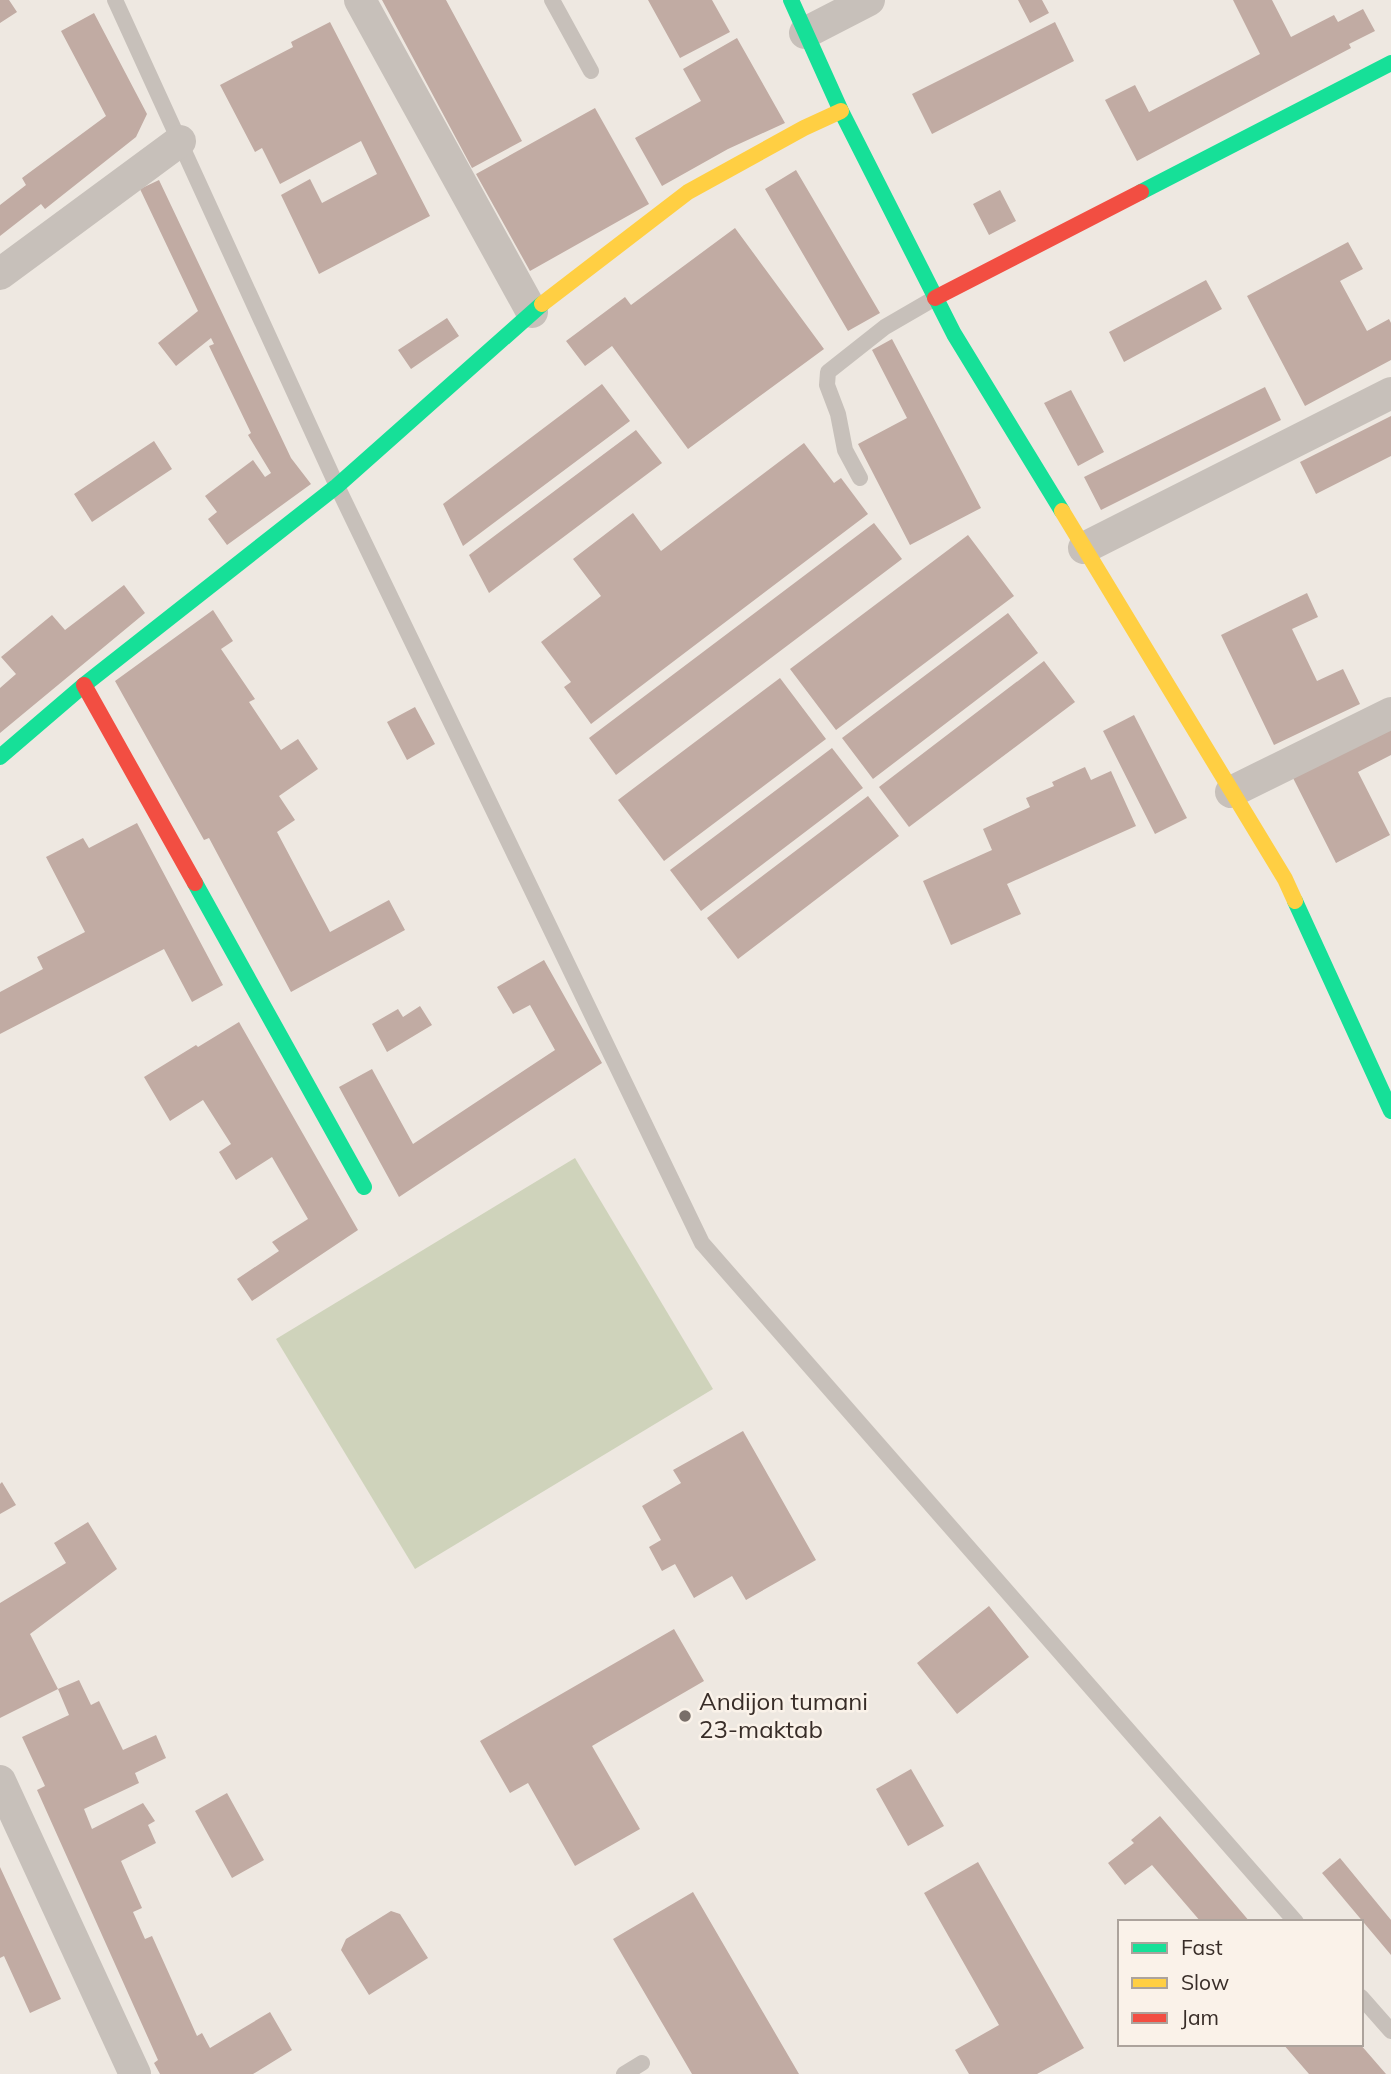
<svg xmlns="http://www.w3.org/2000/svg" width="1391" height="2074" viewBox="0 0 1391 2074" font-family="Mulish,sans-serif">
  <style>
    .green { fill: #cfd3bb }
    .building { fill: #c1aba3 }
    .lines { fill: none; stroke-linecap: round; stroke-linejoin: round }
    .lane { stroke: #c7c0ba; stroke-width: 16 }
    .street { stroke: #c7c0ba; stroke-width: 32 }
    .fast { stroke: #16e098; stroke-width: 16 }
    .slow { stroke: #ffcf43; stroke-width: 16 }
    .jam { stroke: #f24e42; stroke-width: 16 }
    .poi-dot { fill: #786e69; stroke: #faf2e9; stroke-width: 2.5 }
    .labels { text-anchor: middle; stroke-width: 5; stroke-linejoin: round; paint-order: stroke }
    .poi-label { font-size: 24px; fill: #382d28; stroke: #faf2e9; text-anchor: start }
  </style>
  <rect width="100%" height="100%" fill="#eee8e1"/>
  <path class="green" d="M575,1158L713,1389L415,1569L276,1339Z"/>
  <path class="building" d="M0,0H9L17,12L0,23Z
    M382,0H446L522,141L472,168Z
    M648,0H712L730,32L680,58Z
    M1018,0H1042L1049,13L1030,23Z
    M1233,0H1272L1291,37L1334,15L1338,22L1363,9L1375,31L1349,44L1351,48L1137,161L1105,100L1135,85L1149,112L1260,54Z
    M94,13L147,114L136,137L45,209L41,204L0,236V205L26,185L22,178L106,116L61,31Z
    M330,22L430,216L319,274L281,195L310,179L322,203L377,174L361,141L280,184L262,148L255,152L220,85L293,47L291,42Z
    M1055,22L1074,61L932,134L912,94Z
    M737,38L785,123L728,149L662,186L635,138L701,101L683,69Z
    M595,108L649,204L530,271L476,174Z
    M796,170L880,313L848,331L765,189Z
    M159,180L291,458L311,484L227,545L208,519L217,512L205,496L253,460L265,477L271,473L248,435L251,433L209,346L214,344L211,338L176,366L158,343L198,311L140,189Z
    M1000,190L1016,221L989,235L973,204Z
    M735,228L824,349L688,449L612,346L585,366L566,341L625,297L631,305Z
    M1348,242L1363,269L1340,281L1367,331L1389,319L1391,323V360L1305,406L1247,296Z
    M1206,280L1222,309L1124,362L1109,332Z
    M447,318L459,336L411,369L398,350Z
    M892,339L981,508L910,545L858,444L907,418L872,350Z
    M602,384L630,421L463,546L443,504Z
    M1265,387L1281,420L1101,510L1084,477Z
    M1071,390L1104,452L1078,466L1044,403Z
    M1391,416V456L1316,494L1300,462Z
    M636,430L662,463L489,593L469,555Z
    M154,441L172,469L92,522L74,494Z
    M804,443L834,483L841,478L868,514L591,724L564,687L571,682L541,642L601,596L573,559L633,513L661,551Z
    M874,523L902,559L616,775L589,738Z
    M968,535L1014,596L836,730L790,669Z
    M124,585L145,613L0,733V688L16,674L1,657L52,615L65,630Z
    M1307,593L1318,617L1292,629L1317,681L1343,669L1360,704L1274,745L1221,635Z
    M213,610L233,641L221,649L255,699L249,702L281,750L298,739L318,769L279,796L295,820L277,832L330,932L389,900L405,930L291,992L209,838L204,840L115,681Z
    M1008,613L1038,653L873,779L842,738Z
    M1044,661L1075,702L909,827L879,787Z
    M780,678L826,739L664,861L618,800Z
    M415,707L435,744L407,760L387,722Z
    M1134,715L1187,818L1155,834L1103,731Z
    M1391,726V755L1358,772L1390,835L1336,863L1292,776Z
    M832,748L863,788L701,911L670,870Z
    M1085,767L1091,780L1111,771L1136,826L1007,884L1021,914L951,945L923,881L992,850L983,829L1030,807L1026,798L1054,786L1052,782Z
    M868,796L899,836L738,959L707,918Z
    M137,823L223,985L192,1002L164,949L0,1034V992L43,969L37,957L85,932L46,857L83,838L89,848Z
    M544,960L602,1063L399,1197L339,1087L372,1069L413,1144L555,1050L530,1005L513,1014L497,987Z
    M420,1006L432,1025L387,1052L372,1024L398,1009L403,1017Z
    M239,1022L358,1230L252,1301L237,1279L279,1251L272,1242L308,1219L272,1157L236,1180L219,1152L231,1144L203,1100L170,1121L144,1077L196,1045L198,1047Z
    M743,1431L816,1560L746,1600L732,1576L694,1598L675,1564L662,1571L649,1547L661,1540L642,1506L681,1483L673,1470Z
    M2,1482L16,1505L0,1514V1484Z
    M88,1522L117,1569L30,1634L58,1689L0,1718V1603L66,1563L54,1543Z
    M989,1606L1029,1657L957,1714L917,1663Z
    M674,1629L704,1681L592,1746L640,1829L575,1866L528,1783L510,1793L480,1741Z
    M79,1680L91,1705L99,1701L123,1750L156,1735L166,1758L135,1773L139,1783L84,1809L92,1829L143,1803L155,1821L148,1825L156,1843L121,1861L142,1908L133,1912L145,1939L152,1936L197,2036L202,2033L210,2048L270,2012L292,2050L253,2074H160L154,2063L158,2060L37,1790L45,1786L22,1737L69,1715L58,1689Z
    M911,1769L944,1826L908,1846L876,1789Z
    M227,1793L264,1860L232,1878L195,1811Z
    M1160,1816L1250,1922H1201L1152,1865L1125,1885L1108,1863L1134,1843L1131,1840Z
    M1340,1858L1391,1920V1955L1322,1873Z
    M978,1862L1084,2048L1037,2074H969L955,2050L999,2025L924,1893Z
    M0,1867L61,1999L30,2013L4,1956L0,1958Z
    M693,1892L799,2074H692L613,1939Z
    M391,1911L400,1914L428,1958L369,1995L341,1950L346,1939Z
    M1283,2044H1360L1386,2074H1309Z"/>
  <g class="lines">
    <path class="lane" d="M115,0L337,486L702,1243L1296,1922
      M552,0L591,71
      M860,478L845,450L838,414L827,385L828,372L885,327L935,298
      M1361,1997L1391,2031
      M624,2074L642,2063"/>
    <path class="street" d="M360,0L532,312
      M805,33L869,0
      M0,274L180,141
      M1084,548L1391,393
      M1231,792L1391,713
      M0,1781L135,2074"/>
    <path class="fast" d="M791,0L841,111L954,334L1062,511
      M1141,192L1391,63
      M0,757L84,685L337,486L542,304
      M195,883L364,1187
      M1295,901L1391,1111"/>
    <path class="slow" d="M542,304L688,192L804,128L841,111
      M1062,511L1285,879L1295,901"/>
    <path class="jam" d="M935,298L1141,192
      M84,685L195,883"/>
  </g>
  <circle class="poi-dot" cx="685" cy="1716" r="7"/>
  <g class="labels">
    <g class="poi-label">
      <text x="699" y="1710">Andijon tumani<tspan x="699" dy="28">23-maktab</tspan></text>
    </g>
  </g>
  <rect x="1118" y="1920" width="245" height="126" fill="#faf2e9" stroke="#aca39c" stroke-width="2"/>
  <rect x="1132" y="1943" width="35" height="10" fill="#16e098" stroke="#aca39c" stroke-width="2"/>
  <text x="1181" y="1955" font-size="21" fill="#382d28">Fast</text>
  <rect x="1132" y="1978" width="35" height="10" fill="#ffcf43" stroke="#aca39c" stroke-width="2"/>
  <text x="1181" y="1990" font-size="21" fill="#382d28">Slow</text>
  <rect x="1132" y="2013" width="35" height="10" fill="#f24e42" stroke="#aca39c" stroke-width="2"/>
  <text x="1181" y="2025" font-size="21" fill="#382d28">Jam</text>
</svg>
